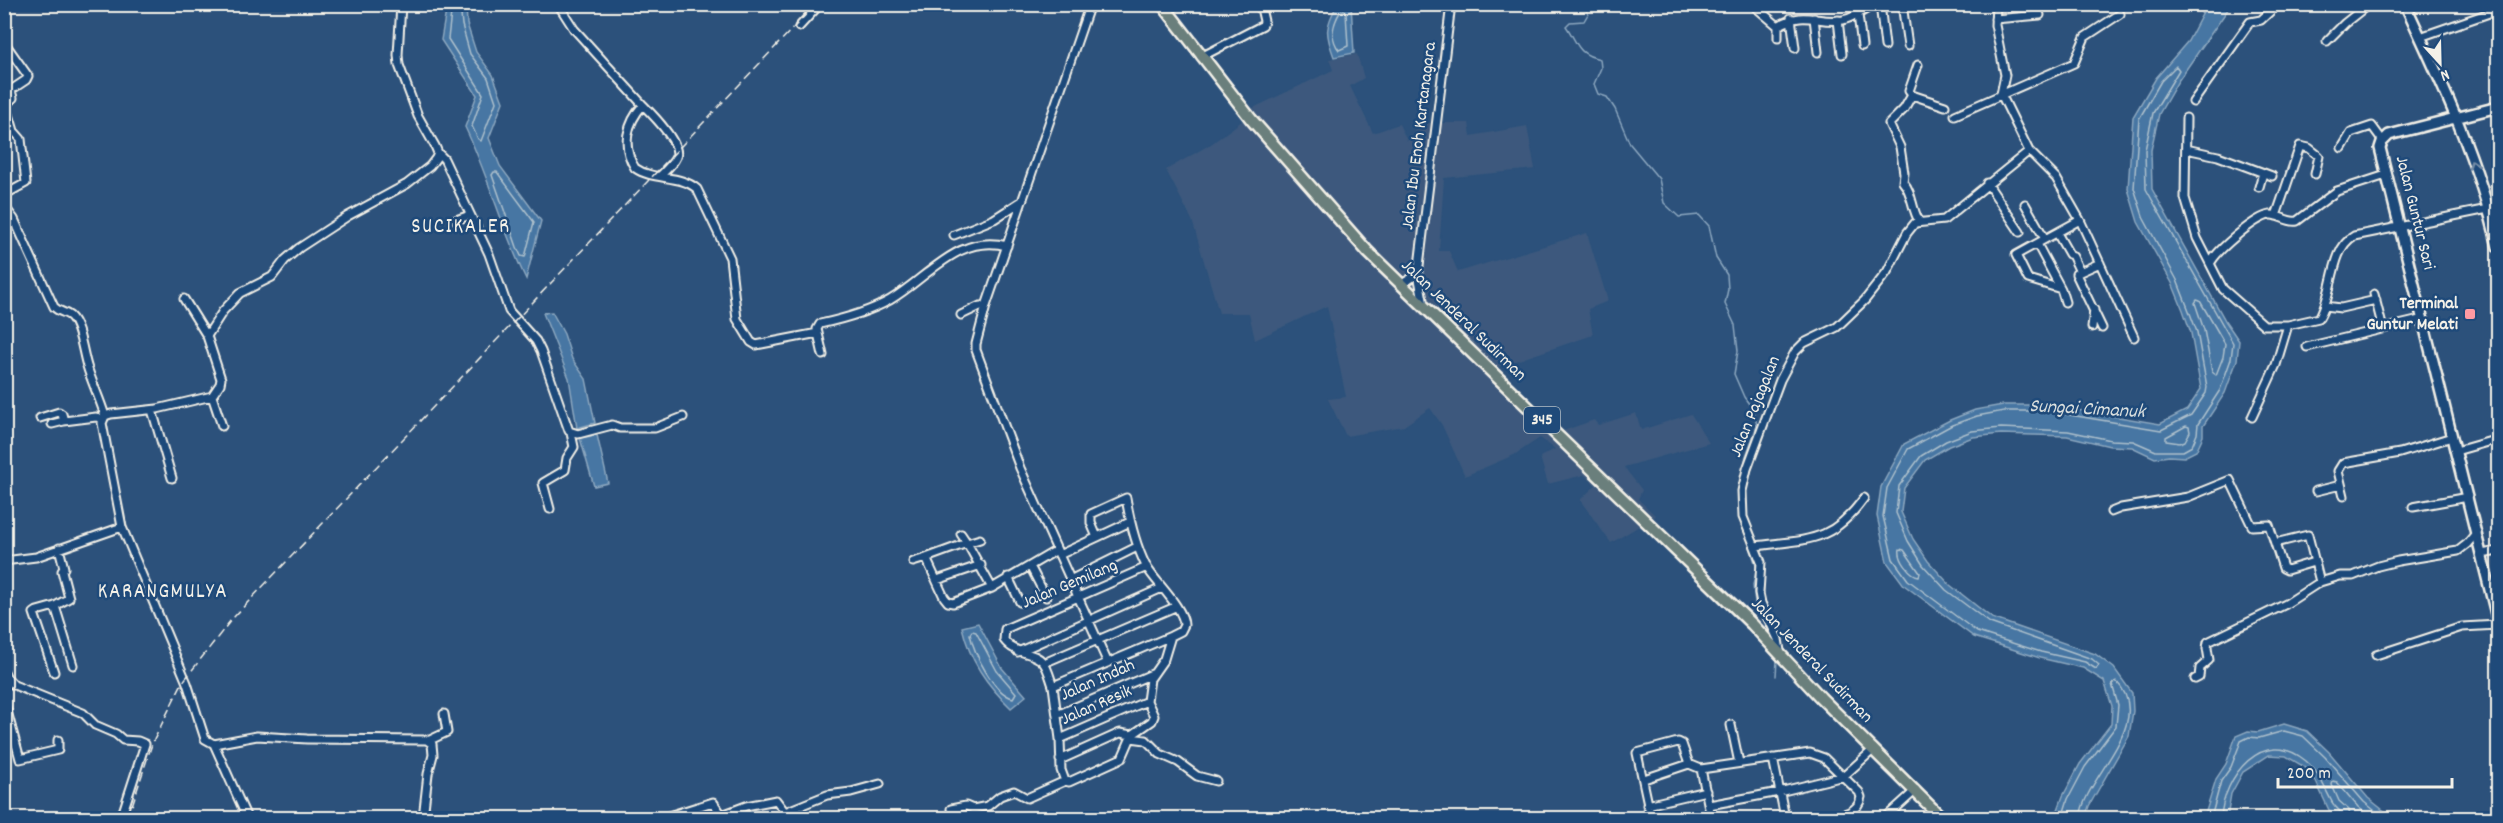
<svg xmlns="http://www.w3.org/2000/svg" width="2503" height="823" viewBox="0 0 2503 823" font-family="Dekko,sans-serif">
<style>
.built{fill:#3c597d}
.water{fill:#4676a3;stroke:#8ca7bf;stroke-width:1.5}
.lines{fill:none;stroke-linecap:round;stroke-linejoin:round}
.shore{stroke:#aec0cc;stroke-width:1.5}
.stream{stroke:#8ca7bf;stroke-width:1.5}
.street-casing{stroke:#f4f1e8;stroke-width:11}
.secondary-casing{stroke:#f4f1e8;stroke-width:14}
.primary-casing{stroke:#f4f1e8;stroke-width:15}
.street{stroke:#1f4a7a;stroke-width:7}
.secondary{stroke:#1f4a7a;stroke-width:9}
.primary{stroke:#6b7f7c;stroke-width:10}
.rail{stroke:#f4f1e8;stroke-width:1.5;stroke-dasharray:9 4.5;stroke-linecap:butt}
.oneway{stroke:#748da6}
.poi-dot{fill:#ff9aa2;stroke:#1f4a7a;stroke-width:2}
.labels{text-anchor:middle;dominant-baseline:central;stroke-width:5;stroke-linejoin:round;paint-order:stroke}
.shield{fill:#1f4a7a;stroke:#b4bfc7;stroke-width:1.5}
.shield-label{font-size:16px;font-weight:bold;fill:#f4f1e8}
.street-label{font-size:18px;fill:#f4f1e8;stroke:#1f4a7a}
.poi-label{font-size:18px;font-weight:bold;fill:#f4f1e8;stroke:#1f4a7a;text-anchor:end}
.water-label{font-size:20px;font-style:italic;fill:#dadfde;stroke:#1f4a7a}
.quarter-label{font-size:21px;letter-spacing:1.5px;fill:#f4f1e8;stroke:#1f4a7a}
</style>
<rect width="100%" height="100%" fill="#2c517b"/>
<filter id="ink" filterUnits="userSpaceOnUse"><feTurbulence type="fractalNoise" baseFrequency=".0167" numOctaves="2"/><feDisplacementMap in="SourceGraphic" scale="12" xChannelSelector="R" yChannelSelector="G"/><feConvolveMatrix kernelMatrix="1 2 1 2 8 2 1 2 1" color-interpolation-filters="sRGB"/></filter>
<g filter="url(#ink)">
<path class="built" d="M1357,54l7,24 -14,8 23,47 26,-9 8,17 16,-18h46l2,13 56,-10 8,43 -91,9 -5,73h10l9,21 129,-39 21,68 -20,8 5,26 -95,32 65,64 31,-11 4,5 38,-12 5,17 50,-16 18,29 -85,24 18,23 -4,9 18,17 -45,27 -31,-43 16,-15 -12,-10 -36,9 -8,-27 15,-8 -15,-11 -26,17 -49,21 -23,-51 -12,-17 -26,18 -58,10 -18,-37 18,-2 -19,-91 -72,34 -6,-27h-30l-27,-93 -26,-50 45,-26 31,-23 11,-13 80,-38 -4,-11z"/>
<path class="water" d="M447,5h19l1,19 9,28 17,23 10,27 -14,36 11,28 41,55 -15,58c-24,-49 -37,-102 -61,-152l12,-32 -36,-55z
M1337,5h14l3,48 -20,4c-9,-24 -9,-30 3,-52z
M2207,5h24l-53,76 -19,33 -8,36 1,39 74,133 13,19 -2,19 -12,33 -22,33v10l-7,15 -12,6 -15,-1 -14,2 -23,-11 -22,-1 -43,-10 -66,-2 -28,3 -24,9 -24,14 -21,28 -3,24 12,27 15,22 22,24 42,33 103,36 19,14 18,25 1,18 -4,25 -40,70 -4,12h-30l8,-22 17,-32 31,-40 1,-18 -8,-25 -21,-13 -43,-10 -66,-21 -70,-52 -17,-23 -10,-46 4,-29 23,-43 46,-24 25,-10 28,-5h44l113,19 27,-14 14,-21 -10,-56 -8,-23 -11,-27 -34,-61 -10,-33 5,-72 23,-39 32,-37z
M552,312l12,22 8,25 14,20 9,44 -18,5 -8,-50 -26,-65z
M597,435l11,48 -14,3 -14,-48z
M978,623l24,45 24,28 -15,12c-25,-24 -41,-47 -49,-81z
M2284,724l23,7 22,21 39,46 25,20h-53l-11,-8 -13,-28 -13,-16 -17,-10 -17,-1 -26,17 -12,22 -4,24h-23l12,-39 10,-15 10,-28 12,-5 10,1z"/>
<g class="lines">
<path class="shore" d="M452,4l-4,35 35,55 -11,32 6,13 3,2 15,-39 -8,-24 -18,-24 -8,-29 -2,-21
M1344,10l2,3 2,33 -9,4c-10,-13 -6,-26 1,-38z
M2176,66l3,4 -26,43 -8,37 1,39 87,154 -2,16 -11,31 -22,34 -1,10 -5,12 -9,5h-27l-23,-10 -22,-1 -43,-9 -67,-3 -29,3 -26,10 -25,15 -22,30 -3,27 12,28 15,24 23,25 44,33 102,36 7,6 -3,4 -11,-7 -44,-10 -64,-20 -69,-52 -15,-21 -10,-43 4,-28 21,-39 44,-24 25,-9 27,-5h42l115,19 30,-15 15,-22 1,-6 -10,-55 -9,-24 -11,-28 -33,-61 -10,-31 5,-69 22,-38z
M494,172h3l37,50 -9,35 -4,-1 -4,-9 -25,-72z
M2197,300l3,1 25,43 -2,13 -7,18 -4,-3 -8,-42 -9,-27z
M2186,426l3,1 1,5 -5,9 -5,2 -14,-2v-4z
M1900,549l4,1 16,23 -1,3c-9,-1 -21,-17 -19,-27z
M972,631l4,1 21,39 19,22 -3,5c-20,-5 -39,-45 -43,-64z
M2062,818l6,-19 17,-32 31,-41 2,-21 -6,-21 4,-3c41,42 -32,96 -36,137
M2211,818l10,-37 10,-14 10,-26 8,-4 10,1 25,-7 19,5 22,21 39,45 20,16
M2221,818c2,-41 42,-93 85,-57 12,10 18,26 25,39 3,8 11,10 12,18
M2350,818l-1,-8 -10,-9 -7,-16 1,-4 4,1 21,25 14,11"/>
<path class="stream" d="M1583,4l5,10 -4,7 -14,1 -4,4c12,17 10,28 34,33l1,9 -7,16 4,10 9,3 8,12 15,35 29,35 5,24 15,14 20,-2 10,11 7,32 11,17 1,14 -3,15 10,21 3,26 -4,23 10,23 10,14 3,15 -11,30 -7,33
M2196,4l6,10
M1739,493v22
M1746,534l11,35 -4,16 2,19 18,35
M1776,676l1,-16"/>
<g class="street-casing">
<path id="street" d="M401,4l-3,51 1,10 19,51 17,30 3,7 -2,5 -6,8 -23,18 -59,32 -49,32 -14,12 -13,17 -32,16 -17,18 -16,25 14,43 -1,5 -8,12 -55,13 -46,5 -6,2 -3,7 20,104 65,156 18,56 9,5 43,-8 50,3 120,1 5,4 1,11 -5,19 -5,44
M558,4l16,25 69,76c-16,18 -22,41 -8,63 18,13 45,6 62,21l33,69 7,61 14,23 5,3 62,-12
M1090,4l-104,302 -10,38v6l44,118 87,193
M1752,4l26,22c28,-17 38,-2 65,-6 12,-3 21,-9 31,-16
M1880,4l5,42
M1902,4l6,42
M1858,15l4,31
M1791,18l4,30
M1814,18l4,34
M1995,19l45,-4
M1838,20l4,34
M1778,26v12
M799,27l21,-23
M2420,37l78,-27
M2327,41l18,-18 24,-19
M4,42l24,34 -2,4 -15,10 2,8 -7,6 8,27 7,8 5,44 -22,12
M1201,57l62,-32 1,-4 -4,-17
M1912,95l-3,-4 9,-26
M2193,102l57,-80 11,-2 17,-16
M643,105c9,9 39,39 33,52 -3,7 -11,14 -16,19
M1955,115l119,-52 11,-26 35,-23
M2186,118l-1,80 12,40 26,51 41,36h24l31,-7c15,-24 11,-69 35,-82l144,-29
M2342,148l9,-15 21,-7 11,15
M2186,149l32,7 54,20
M2029,151l27,27 24,42 -64,35 12,24 33,10 -24,-45
M438,153l6,6 45,95 20,57 27,30 5,10 28,80 9,3 34,-9 8,3h35l28,-11
M1987,183l33,49
M2259,187l4,-14
M2025,204l20,35
M4,206l10,13 40,88c5,5 11,5 16,9 10,9 13,38 17,50 5,17 13,33 18,50
M2276,216l24,-70 9,2 10,8 -4,18
M456,220l14,-5
M2080,220l54,117
M1919,221c-8,-13 -6,-28 -16,-39l1,-9 -4,-26 -11,-23 15,-15 8,-14 33,11
M2057,233l12,21
M954,235l40,-16 28,-18
M2073,257l7,15 20,-9
M2211,262c7,-12 44,-45 59,-47 9,-1 17,8 27,6l40,-30 49,-16
M2080,272l-4,2 26,54
M1402,284l16,-10
M2061,289l4,13
M2374,294l9,35
M184,299l23,37
M1424,305l-6,-31 33,-270
M2325,306l16,2 35,-8
M961,315l19,-9h6
M2092,327l2,-17
M2307,347l117,-28
M823,355l-6,-26 3,-5c23,-5 49,-12 70,-24 38,-22 68,-67 117,-54
M212,396l10,30
M152,410l20,68
M2252,417l24,-52 12,-40
M40,418l19,-6 3,2 2,7 32,-4 7,2
M52,424l12,-3
M2456,451l42,-12
M2316,491l25,-6
M2344,496l-6,-25 5,-8 57,-10 52,-16
M2413,507l55,-10
M550,509l-7,-26 22,-13 2,-12 7,-11 -3,-14
M2111,512l10,-4 67,-11 42,-17 22,46 17,-1 14,43 4,2 27,-8
M961,534l6,9 13,-4
M1097,537l-6,-14v-9l35,-16c4,24 9,46 20,68 9,16 38,42 38,59l-3,6 -10,5 -118,50 7,53 1,31 4,11 4,1 53,-24 10,-23 20,-14 2,-5 -7,-15 3,-22 14,-20 7,-23
M2275,543l33,-8 12,47
M1755,546c52,-7 76,-2 109,-48
M59,548l5,20 -2,3 7,27 -14,8 18,59
M2482,554l16,-3
M1059,555l71,-33
M4,561l32,-4 86,-30
M913,562l13,-4
M1030,566l16,31
M1008,577l12,25
M937,580l44,-15
M1070,580l67,-33
M992,588l-25,-45 -41,15 18,39 4,5 5,1 39,-15 65,-38
M1780,651l-2,-12 -17,-36 -2,-10 2,-31 -18,-45 -1,-26 5,-22 33,-89 15,-28 9,-9 33,-16 28,-27 22,-28 20,-39 8,-10 29,-3 85,-69 -28,-57 4,-19 -10,-50 1,-21
M1018,652l144,-64
M2376,655l86,-28 36,-2
M1044,663l131,-56
M4,672l3,6 7,7 69,28 12,12 21,9 7,6 15,1 7,3 -24,74
M54,672l-20,-59 3,-2 18,-5
M2195,679l4,-2 1,-9 9,-8 -2,-12 1,-6 78,-38 34,-22 20,-6h13l25,-10 20,-5 60,-10 9,-7 10,-12
M1053,686c-3,-8 -5,-18 -10,-24 -11,-12 -27,-6 -39,-22l1,-11 142,-62
M4,688l3,-10
M4,700l16,59 38,-9v-10
M1057,715l95,-41
M1731,725l8,38
M1131,738l15,2 14,14 18,8 19,14 19,5
M1060,739l87,-38
M428,741l19,-9 -3,-18
M214,744l33,74
M1773,758l12,60
M1060,760l60,-27 12,2
M1701,769l10,49
M1644,779l45,-15 12,5 109,-16 14,5 35,34 2,5c-3,20 -28,18 -45,21
M1647,805l59,-14
M1709,805l70,-13 65,-16 30,-27
M951,809l15,-3 7,3 15,-3 12,-10 14,-5 13,7 38,-17
M662,818l51,-16 9,13 24,-9 30,-6 9,12 42,-17 24,-3 29,-8
M1651,818l-14,-65 41,-11 4,2 7,20
M1885,818l31,-28
M2480,818l1,-2"/>
</g>
<g class="secondary-casing">
<path id="secondary" d="M2405,4c37,79 74,158 93,243
M2498,107l-109,28 -7,7 -2,6 118,474"/>
</g>
<g class="primary-casing">
<path id="primary" d="M1162,4l89,115 117,133 384,372 69,74 121,120"/>
</g>
<use href="#street" class="street"/>
<use href="#secondary" class="secondary"/>
<use href="#primary" class="primary"/>
<path class="rail" d="M128,818l24,-74 30,-61 49,-63 585,-616"/>
</g>
<defs><path id="oneway-chevron" d="M-2-3.5L2.5 0L-2 3.5" fill="none" stroke-width="1.6" stroke-linecap="round" stroke-linejoin="round" transform="scale(1.5)"/></defs>
<use class="oneway" href="#oneway-chevron" transform="translate(2473 164) rotate(-109)"/>
</g>
<rect class="poi-dot" x="2464" y="308" width="12" height="12" rx="3"/>
<g class="labels">
<rect class="shield" x="1524" y="407" width="36" height="26" rx="4.5"/>
<g class="shield-label">
<text x="1542" y="420">345</text>
</g>
<g class="street-label">
<text transform="translate(1420 136) rotate(-83)">Jalan Ibu Enoh Kartanagara</text>
<text transform="translate(2414 213) rotate(76)">Jalan Guntur Sari</text>
<text transform="translate(1463 321) rotate(44)">Jalan Jenderal Sudirman</text>
<text transform="translate(1756 407) rotate(-68)">Jalan Pajagalan</text>
<text transform="translate(1070 585) rotate(-23)">Jalan Gemilang</text>
<text transform="translate(1811 661) rotate(46)">Jalan Jenderal Sudirman</text>
<text transform="translate(1098 681) rotate(-24)">Jalan Indah</text>
<text transform="translate(1097 706) rotate(-24)">Jalan Resik</text>
</g>
<g class="poi-label">
<text x="2458" y="304">Terminal<tspan x="2458" dy="21">Guntur Melati</tspan></text>
</g>
<g class="water-label">
<text transform="translate(2087 410) rotate(3)">Sungai Cimanuk</text>
</g>
<g class="quarter-label">
<text x="461" y="228">SUCIKALER</text>
<text x="163" y="593">KARANGMULYA</text>
</g>
</g>
<rect width="2503" height="823" fill="none" stroke="#1f4a7a" stroke-width="24"/>
<rect x="12" y="12" width="2479" height="799" fill="none" stroke="#f4f1e8" stroke-width="2" filter="url(#ink)"/>
<g transform="translate(2440 63) rotate(158)" stroke="#1f4a7a" stroke-width="4.5" paint-order="stroke">
<path d="M0-4.5L10 22L0 15L-10 22Z" fill="#f4f1e8"/>
<text y="-9" font-size="16" font-weight="bold" text-anchor="middle" fill="#f4f1e8">N</text>
</g>
<path d="M2278 778v9h174v-9" fill="none" stroke="#f4f1e8" stroke-width="3"/>
<text x="2287" y="778" font-size="18" fill="#f4f1e8" stroke="#1f4a7a" stroke-width="4.5" paint-order="stroke">200 m</text>
</svg>
